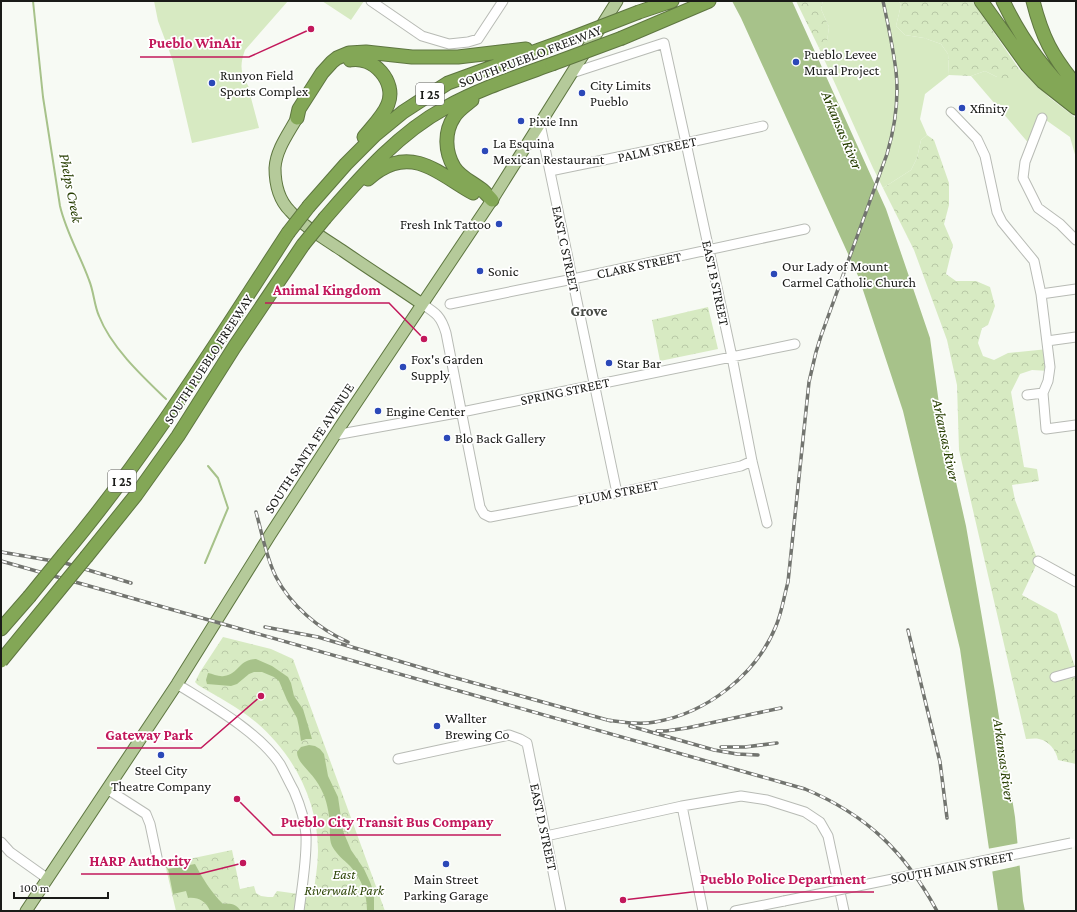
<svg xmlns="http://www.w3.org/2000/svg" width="1077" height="912" viewBox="0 0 1077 912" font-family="'Crimson Pro',serif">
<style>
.green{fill:#d7eac2}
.forest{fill:url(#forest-crowns)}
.water{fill:#a7c28a}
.pier{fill:#f7faf4}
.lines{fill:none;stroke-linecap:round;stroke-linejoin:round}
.stream{stroke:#a7c28a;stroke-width:2}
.minor-casing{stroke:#b8bbb5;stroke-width:11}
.major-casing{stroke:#5e7640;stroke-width:13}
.highway-casing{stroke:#5e7640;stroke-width:15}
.minor{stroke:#fff;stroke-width:9}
.major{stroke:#b5ca9a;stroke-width:11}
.highway{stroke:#83a756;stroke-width:13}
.rail-casing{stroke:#72746f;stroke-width:3.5}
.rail{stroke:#fff;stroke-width:2;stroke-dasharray:6;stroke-linecap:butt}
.minor-bridge-casing{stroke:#b8bbb5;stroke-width:11;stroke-linecap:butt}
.highway-bridge-casing{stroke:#5e7640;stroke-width:15;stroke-linecap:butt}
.minor-bridge{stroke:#fff;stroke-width:9}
.highway-bridge{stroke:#83a756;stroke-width:13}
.poi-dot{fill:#2b48b8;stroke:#fff;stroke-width:1.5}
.labels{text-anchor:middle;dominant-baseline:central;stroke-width:3.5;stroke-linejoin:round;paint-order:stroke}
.shield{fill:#fff;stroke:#5f5f5d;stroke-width:1}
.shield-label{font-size:13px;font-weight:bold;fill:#1a1b18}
.poi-label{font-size:14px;fill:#1a1b18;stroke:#fff;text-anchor:start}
.street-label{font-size:14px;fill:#1a1b18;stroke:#fff}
.park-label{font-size:14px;font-style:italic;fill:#2e4608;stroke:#fff}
.water-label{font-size:15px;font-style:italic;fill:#263d00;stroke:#fff}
.neighbourhood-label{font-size:15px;font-weight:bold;fill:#474a45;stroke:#fff}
.leader{fill:none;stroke:#c2185b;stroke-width:1.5}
.callout-dot{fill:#c2185b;stroke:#fff;stroke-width:1.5}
.callout-label{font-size:15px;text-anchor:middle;font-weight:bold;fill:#c2185b;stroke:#fff;stroke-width:3.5;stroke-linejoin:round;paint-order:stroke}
</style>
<defs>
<pattern id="forest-crowns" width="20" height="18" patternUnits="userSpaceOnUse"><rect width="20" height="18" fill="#d7eac2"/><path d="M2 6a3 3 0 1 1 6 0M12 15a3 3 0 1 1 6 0" fill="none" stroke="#b8c8a6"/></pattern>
</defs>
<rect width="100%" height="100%" fill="#f7faf4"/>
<path class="green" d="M154,1h134l-43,49c-8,22 -1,27 8,45l-2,3 8,30 -67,15 -19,-82 -15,-40z
M322,1h42l-13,19z
M823,1h76l2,4 -5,21 9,9 19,3 17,6 7,10 1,21 -24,19 -5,25 7,16 -6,5 -4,18 -6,12 -28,18 -10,-20 -54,-120 8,-7 2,-14 -8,-18z
M1019,69l31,29 26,20v40l-6,-21 -27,-19 -12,28 -60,-70 14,-5 12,6 22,-2z"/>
<path class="forest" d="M796,1h27l-2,8 8,18 -2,15 -8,6z
M899,1h73l47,68v6l-8,6 -14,-4 -12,-6 -14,5 -22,-1 -1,-21 -7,-10 -17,-6 -19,-3 -9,-9 5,-21z
M927,135l7,5 15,43v22l-5,19 9,21 -7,29 10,7h20l14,6 5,19 -7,19 -6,3 -4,15 5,13 11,4 14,-7 40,-4 1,22 -17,-1 -12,4 -9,18 13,75 13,2 2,12 -27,4 3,15 23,61 -16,34 35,19 19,56v94l-18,-4c-2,-10 -9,-19 -19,-21 -4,-1 -9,0 -13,0l-67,-289 -2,-65 -10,-45 -33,-90 -31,-62 28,-18 6,-12 4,-18z
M708,307l10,42 -58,12 -8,-41z
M223,637l48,12 22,10 92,252h-209l-11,-47 67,-14 8,39 14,-3 2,7 5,3 7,1h5l4,-6 36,5c2,-15 5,-30 5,-45 0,-50 -24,-96 -61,-128 -18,-15 -39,-26 -59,-38l-3,-3 5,-10z"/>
<path class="water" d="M732,1h60l94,208 44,129 10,73 26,115 29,166 20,125 8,84 2,10h-27l-38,-262 -57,-238 -44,-133 -118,-260z
M256,659l16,7 16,11 3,6 3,13 9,13 9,30h-6l-5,2 -2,-14 -2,-9 -10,-18 -8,-19 -5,-4 -12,-5h-8l-5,2 -12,10 -6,2 -24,-2 -1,-4 2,-7c5,1 11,4 16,3 15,-2 15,-17 32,-17z
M309,745l6,1 5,3 4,5 4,22 10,21 5,34 8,19 13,19 6,13 4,11v18h-7c0,-17 -5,-32 -17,-45 -6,-6 -13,-11 -18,-20 -3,-7 -2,-14 -2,-21 -1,-12 -3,-25 -9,-36 -3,-6 -7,-12 -12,-17 -5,-6 -12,-12 -12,-20l4,-5z
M195,864c8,15 16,28 28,40 8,-1 13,0 18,7h-31c-4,-10 -12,-14 -22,-13l-2,-7 -13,3 -5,-25z"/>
<path class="pier" d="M1019,843l3,22 -32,7 -3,-23z"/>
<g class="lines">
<path class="stream" d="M33,1l10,96 17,109c6,26 20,49 29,74 5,12 5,25 10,36 12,31 43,60 67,83
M205,563l23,-55 -10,-30 -10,-12"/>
<g class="minor-casing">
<path id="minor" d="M371,1l51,35 27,8 19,-2 10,-3 25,-38
M572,73l92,-30 22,100 46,214 20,104 15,62
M951,112l26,27 8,17 12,56 5,10 32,39 7,33 9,73 -2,14 -5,12 3,36 30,-4
M1042,118l-17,44 -2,16 15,30 22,16 16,16
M540,124l77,369
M550,171l136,-28 77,-17
M1041,294l35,-5
M422,304c14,9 19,12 24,29l34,174 4,7 6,3 127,-24 124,-27 11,-5
M450,304l123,-25 232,-50
M1047,341l29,-4
M1027,395l16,-2
M335,435l127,-23 333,-68
M1038,561l38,21
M1055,677l21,-6
M177,684c32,20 82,48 103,80 5,9 9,18 14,27 6,14 11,29 12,44 1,25 -4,51 -7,76
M398,759l111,-24 11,4 7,4 34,168
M107,789l39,25 4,10 8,38
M682,806l21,105
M546,836l136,-30 59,-10 26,4 38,12 15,10 8,14 16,75
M1,842l9,10 38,27
M735,911l49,-10"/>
</g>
<g class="major-casing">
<path id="major" d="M297,118c-9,16 -21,32 -22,50 0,15 4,32 15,43 14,16 35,28 53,40 26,18 53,35 79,53
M26,911l151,-227 93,-149 72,-111 150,-224 125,-199"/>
</g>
<g class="highway-casing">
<path id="highway" d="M981,1l46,64 16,17 33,26
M1003,1c17,36 40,68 68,95
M1033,1c9,36 19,55 43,84
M639,12l33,-11
M622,38l87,-37
M350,60c23,-5 47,22 38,44 -4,11 -16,23 -24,33
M472,100c-6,5 -14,10 -18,17 -10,15 -9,35 0,50 6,10 18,15 27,22 4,3 7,7 11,11
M297,118l2,-9 23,-36 10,-11 5,-4 12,-5 17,-1 46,5h46l68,-8
M368,179c4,-3 8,-7 12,-9 36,-23 63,7 93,23
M309,206l37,-42 29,-29 28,-23 20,-13 25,-16 116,-42
M325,218c35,-40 72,-84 120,-110 34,-19 71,-31 107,-44
M64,554c84,-100 153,-212 224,-321
M87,556l49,-61 42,-59 57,-90 68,-101
M1,629l28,-32"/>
</g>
<use href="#minor" class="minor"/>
<use href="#major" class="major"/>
<use href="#highway" class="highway"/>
<g class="rail-casing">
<path id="rail" d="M256,512c6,21 10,45 20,65 15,29 43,52 72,65
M1,552l64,11 66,20
M1,561l804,228c62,26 100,63 132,122
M265,627l53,10 131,39 162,45
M908,630l32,132 7,56
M607,720c16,2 32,5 48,2 52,-9 101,-47 121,-96 6,-14 8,-30 12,-44l21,-200 7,-30 5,-16 66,-182c8,-27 12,-55 9,-83 -3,-23 -8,-47 -13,-70
M630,726l84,24 23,4 21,1
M657,731h9l21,-3 94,-20
M721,747h24l32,-4"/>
</g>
<use href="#rail" class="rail"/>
<g class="minor-bridge-casing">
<path id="minor-bridge" d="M784,901l287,-58"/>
</g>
<g class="highway-bridge-casing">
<path id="highway-bridge" d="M564,41l75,-29
M552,64l70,-26
M288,233l21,-27
M303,245l22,-27
M29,597l35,-43
M1,661l86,-105"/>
</g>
<use href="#minor-bridge" class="minor-bridge"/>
<use href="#highway-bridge" class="highway-bridge"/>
</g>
<g class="poi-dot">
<circle cx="796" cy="62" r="4"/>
<circle cx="212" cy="83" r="4"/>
<circle cx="582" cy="93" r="4"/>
<circle cx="962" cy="108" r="4"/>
<circle cx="521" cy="121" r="4"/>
<circle cx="485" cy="151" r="4"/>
<circle cx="499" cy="224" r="4"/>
<circle cx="480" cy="271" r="4"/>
<circle cx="774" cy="274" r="4"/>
<circle cx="609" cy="363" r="4"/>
<circle cx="403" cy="367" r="4"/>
<circle cx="378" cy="411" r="4"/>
<circle cx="447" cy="438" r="4"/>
<circle cx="437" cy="726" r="4"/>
<circle cx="161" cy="755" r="4"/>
<circle cx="446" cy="864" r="4"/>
</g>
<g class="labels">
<g class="shield">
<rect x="416" y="83" width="28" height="22" rx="3"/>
<rect x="108" y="470" width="28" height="22" rx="3"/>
</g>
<g class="shield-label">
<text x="430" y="94">I 25</text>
<text x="122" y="481">I 25</text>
</g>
<g class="poi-label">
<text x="804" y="54">Pueblo Levee<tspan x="804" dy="16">Mural Project</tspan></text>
<text x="220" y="75">Runyon Field<tspan x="220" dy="16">Sports Complex</tspan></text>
<text x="590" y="85">City Limits<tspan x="590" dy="16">Pueblo</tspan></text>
<text x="970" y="108">Xfinity</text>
<text x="529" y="121">Pixie Inn</text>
<text x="493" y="143">La Esquina<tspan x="493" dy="16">Mexican Restaurant</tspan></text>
<text x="491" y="224" text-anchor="end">Fresh Ink Tattoo</text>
<text x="782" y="266">Our Lady of Mount<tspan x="782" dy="16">Carmel Catholic Church</tspan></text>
<text x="488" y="271">Sonic</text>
<text x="411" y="359">Fox's Garden<tspan x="411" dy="16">Supply</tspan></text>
<text x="617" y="363">Star Bar</text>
<text x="386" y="411">Engine Center</text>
<text x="455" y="438">Blo Back Gallery</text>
<text x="445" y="718">Wallter<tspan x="445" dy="16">Brewing Co</tspan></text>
<text x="161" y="770" text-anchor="middle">Steel City<tspan x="161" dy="16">Theatre Company</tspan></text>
<text x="446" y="879" text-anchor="middle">Main Street<tspan x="446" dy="16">Parking Garage</tspan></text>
</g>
<g class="street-label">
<text transform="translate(530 56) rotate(-21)">SOUTH PUEBLO FREEWAY</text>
<text transform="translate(657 149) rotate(-12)">PALM STREET</text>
<text transform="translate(566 249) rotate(78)">EAST C STREET</text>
<text transform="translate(639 265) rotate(-12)">CLARK STREET</text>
<text transform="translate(716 283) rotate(78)">EAST B STREET</text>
<text transform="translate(208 359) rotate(-57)">SOUTH PUEBLO FREEWAY</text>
<text transform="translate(565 391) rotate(-12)">SPRING STREET</text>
<text transform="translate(309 448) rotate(-57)">SOUTH SANTA FE AVENUE</text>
<text transform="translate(618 492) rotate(-11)">PLUM STREET</text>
<text transform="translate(544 827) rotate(78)">EAST D STREET</text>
<text transform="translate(952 867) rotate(-11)">SOUTH MAIN STREET</text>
</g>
<g class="park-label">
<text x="344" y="874">East<tspan x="344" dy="16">Riverwalk Park</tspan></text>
</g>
<g class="water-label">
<text transform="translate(842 130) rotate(67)">Arkansas River</text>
<text transform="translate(71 188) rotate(79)">Phelps Creek</text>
<text transform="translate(946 440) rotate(78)">Arkansas River</text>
<text transform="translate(1004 760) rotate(82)">Arkansas River</text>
</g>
<g class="neighbourhood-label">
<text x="589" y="311">Grove</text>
</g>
</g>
<path class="leader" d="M311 29L249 57H140M424 339L389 303H265M261 696L201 748H97M237 799L273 835H501M243 863L199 874H81M623 900L692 892H874"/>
<g class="callout-dot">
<circle cx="311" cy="29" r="4"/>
<circle cx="424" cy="339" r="4"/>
<circle cx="261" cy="696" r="4"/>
<circle cx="237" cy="799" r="4"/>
<circle cx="243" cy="863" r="4"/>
<circle cx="623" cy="900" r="4"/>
</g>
<g class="callout-label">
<text x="195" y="48">Pueblo WinAir</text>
<text x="327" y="295">Animal Kingdom</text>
<text x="149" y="740">Gateway Park</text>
<text x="387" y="827">Pueblo City Transit Bus Company</text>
<text x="140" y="866">HARP Authority</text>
<text x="783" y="884">Pueblo Police Department</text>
</g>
<rect width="1077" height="912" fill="none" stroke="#1a1b18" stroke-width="4"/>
<path d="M14 892v6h94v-6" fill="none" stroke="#1a1b18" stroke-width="2"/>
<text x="20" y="892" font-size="12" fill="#1a1b18" stroke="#ffffff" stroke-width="3" paint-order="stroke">100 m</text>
</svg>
